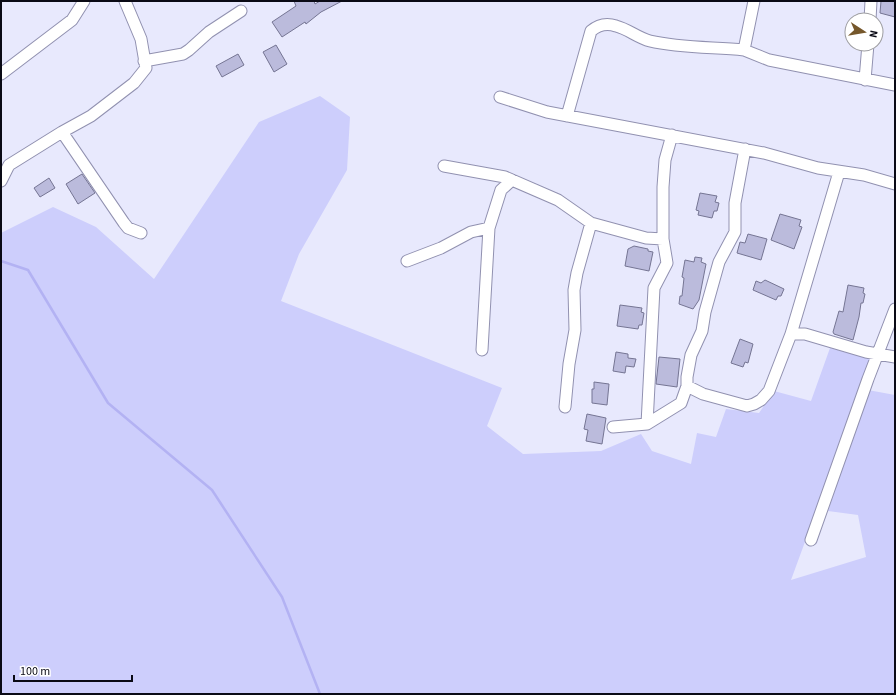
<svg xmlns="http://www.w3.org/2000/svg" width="896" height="695" viewBox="0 0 896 695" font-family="'Source Sans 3',sans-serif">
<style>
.green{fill:#cdcefc}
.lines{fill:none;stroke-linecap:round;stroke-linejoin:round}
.stream{stroke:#b3b2f3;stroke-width:2.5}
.building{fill:#bbbbdc;stroke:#757593}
.minor-casing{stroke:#9191b0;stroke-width:13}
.minor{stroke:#fff;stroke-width:11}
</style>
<rect width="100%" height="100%" fill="#e8e9fd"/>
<path class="green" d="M320,96l30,21 -3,53 -48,84 -18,47 221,87 -15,38 36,28 78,-3 40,-17 11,17 39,13 6,-31 19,4 10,-28 33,4 15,-22 37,10 19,-53 42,11 -81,221 75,-23 -8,-42 -30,-4 40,-121 27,5v299h-894v-461l52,-26 43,20 58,52 105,-157z"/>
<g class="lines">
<path class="stream" d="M1,261l27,9 80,133 104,87 70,107 38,97"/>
</g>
<path class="building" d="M294,1h20l1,3 5,-3h22l-21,11 -15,12 -1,-2 -23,15 -10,-15 24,-16z
M881,1h14v16l-15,-4z
M276,45l11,19 -13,8 -11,-20z
M238,54l6,11 -22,12 -6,-11z
M82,174l13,19 -17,11 -12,-20z
M49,178l6,10 -15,9 -6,-9z
M700,193l17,3 -2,6 4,1 -2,8h-3l-2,7 -14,-3 1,-4 -3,-1z
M780,214l21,6 -2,6 3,1 -8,22 -23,-9z
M748,234l19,5 -6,21 -24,-7 3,-11 5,1z
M634,246l14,3v2l5,1 -4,19 -24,-5 3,-17z
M695,257l7,1 -1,4 5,2 -7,36 -6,9 -14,-5 1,-8h2l2,-18 -2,-1 3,-17 9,2z
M765,280l19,9 -3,7h-3l-2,4 -23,-10 3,-9 5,2z
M848,285l16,3 -1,5 2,1 -2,9h-2l-2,14 -6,23 -19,-6 -1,-2 6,-21 4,1z
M620,305l22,3 -1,4 3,1 -2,12h-3l-1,4 -21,-3z
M740,339l13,5 -5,19 -3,-1 -2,5 -12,-4z
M616,352l12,2v4l8,1 -2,8 -8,-1 -1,7 -12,-2z
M659,357l21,2 -3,28 -21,-3z
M594,382l15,2 -2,21 -15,-2v-14h2z
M587,414l19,4 -4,26 -16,-3 2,-11 -4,-1z"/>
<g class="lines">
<g class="minor-casing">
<path id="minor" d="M870,20l1,-19
M744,50l25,10 126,25
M144,61l39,-7 6,-4 20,-18 32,-21
M1,74l71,-54 12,-19
M865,80l3,-36
M500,97l47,15 217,41 54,15 46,7 31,9
M567,116l24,-85c7,-6 16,-8 25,-5 12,3 22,12 34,15 30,7 63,6 94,9l10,-49
M62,132l62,91 4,5 13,5
M444,166l61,11 53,23 33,23 55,15 17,1
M1,181l8,-16 53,-33 29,-16 43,-33 12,-15 -5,-29 -16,-38
M407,261l34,-13 30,-16 18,-4
M791,334h14l61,18 29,5
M482,350l7,-122 12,-38 11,-10
M687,386l16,8 44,12 7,-2 7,-4 8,-9 22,-57 48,-162
M565,407l4,-43 6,-34 -1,-40 3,-17 14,-50
M647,424l7,-136 13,-25 -4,-24v-52l2,-27 7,-25
M613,427l34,-3 34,-21 6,-17v-9l4,-22 11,-24 3,-19 14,-50 16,-30v-29l10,-54
M811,540l57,-161 27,-70"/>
</g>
<use href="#minor" class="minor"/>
</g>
<rect width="896" height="695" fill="none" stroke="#0a0a15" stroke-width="4"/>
<g transform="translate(864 32) rotate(102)"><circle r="19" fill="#ffffff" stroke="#9d9da1"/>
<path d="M0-3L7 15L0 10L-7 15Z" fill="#75572b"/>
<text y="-6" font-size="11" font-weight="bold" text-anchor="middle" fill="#0a0a15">N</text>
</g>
<path d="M14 675v6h118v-6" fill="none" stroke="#0a0a15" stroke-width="2"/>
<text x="20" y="675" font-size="12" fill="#0a0a15" stroke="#ffffff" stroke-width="3" paint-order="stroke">100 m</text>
</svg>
